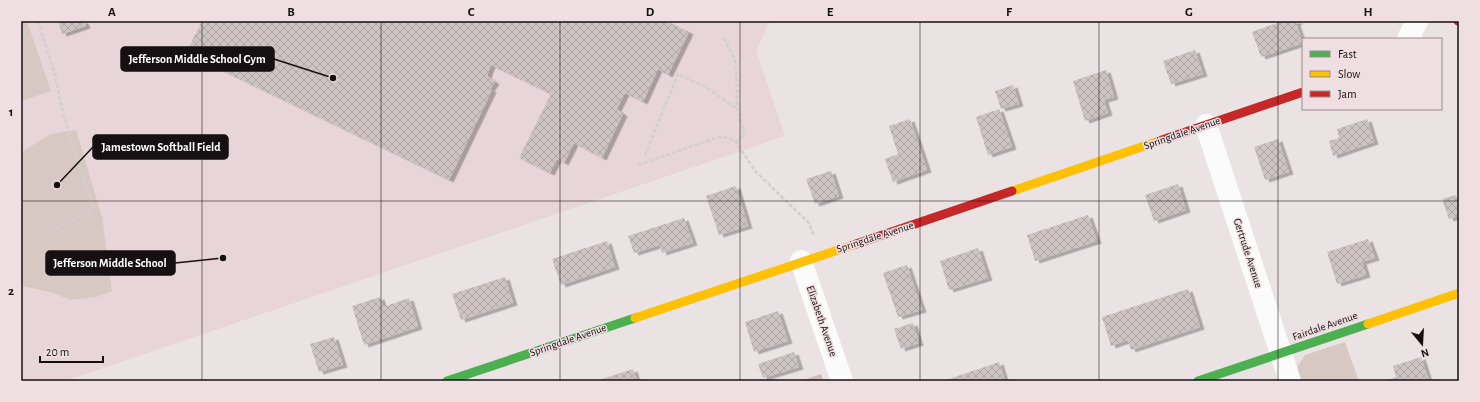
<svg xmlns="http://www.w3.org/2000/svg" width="1480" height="402" viewBox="0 0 1480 402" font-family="'Alegreya Sans',sans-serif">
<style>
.built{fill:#e7d5d9}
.grass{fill:#d8c8c3}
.forest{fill:url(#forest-firs)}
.building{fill:url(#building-cross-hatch);filter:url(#shadow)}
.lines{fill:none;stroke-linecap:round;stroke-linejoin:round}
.path{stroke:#d2cfd0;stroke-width:2.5;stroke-dasharray:4 2;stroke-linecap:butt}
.street{stroke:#fcfbfb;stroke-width:22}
.fast{stroke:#4caf50;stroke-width:9}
.slow{stroke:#ffc107;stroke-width:9}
.jam{stroke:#c62828;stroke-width:9}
.grid{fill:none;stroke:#161012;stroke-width:1;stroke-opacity:0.55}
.labels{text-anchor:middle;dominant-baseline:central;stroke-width:3;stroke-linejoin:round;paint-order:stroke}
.street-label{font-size:11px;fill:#161012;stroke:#efdee2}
.leader{fill:none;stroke:#161012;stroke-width:1.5}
.callout-dot{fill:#161012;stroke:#efdee2;stroke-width:1.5}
.callout{fill:#161012;stroke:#161012;stroke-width:1.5}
.callout-label{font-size:12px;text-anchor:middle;font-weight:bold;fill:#fff}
.neatline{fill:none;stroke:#161012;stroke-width:1.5}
.grid-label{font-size:13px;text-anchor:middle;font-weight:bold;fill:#161012}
</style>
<defs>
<pattern id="forest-firs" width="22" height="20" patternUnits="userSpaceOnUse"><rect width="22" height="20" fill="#d0bab2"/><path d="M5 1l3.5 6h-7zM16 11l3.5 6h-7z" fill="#b29f98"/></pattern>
<pattern id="building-cross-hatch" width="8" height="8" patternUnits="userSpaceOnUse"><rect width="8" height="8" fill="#cec3c3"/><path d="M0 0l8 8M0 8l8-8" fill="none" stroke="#b0a6a6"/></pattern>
<filter id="shadow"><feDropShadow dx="4.5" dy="2.5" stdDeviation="0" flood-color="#0004"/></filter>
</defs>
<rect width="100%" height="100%" fill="#ebe2e4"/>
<path class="built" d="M21,21h749l-14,30 29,85 -720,245h-44z"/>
<path class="grass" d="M21,21h6l24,70 -30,10z
M76,130l26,87 10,74 -16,6 -26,3 -19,-8 -30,-6v-133l29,-19z
M1345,342l14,39h-60l-2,-9v-5l8,-12z"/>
<path class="forest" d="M821,374l2,7h-22z"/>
<path class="building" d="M58,21h26l2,5 -24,8z
M202,21h464l23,11 -21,43 -10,-6 -15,33 -18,-9 -8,16 6,5 -21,44 -28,-15 -10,20 -7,-4 -7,14 -31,-15 32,-64 -60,-29 -4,11 8,6 -5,7 2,1 -43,90 -263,-127z
M1276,21h23l-3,2 7,20 -42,14 -9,-25 25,-9z
M1195,50l8,24 -32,10 -8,-23z
M1106,70l8,27 -10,3 4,13 -23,8 -12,-40z
M1013,85l6,19 -18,5 -6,-18z
M999,109l13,38 -24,8 -12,-38z
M910,119l17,51 -34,12 -8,-23 13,-5 -9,-28z
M1367,119l7,23 -41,14 -4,-15 10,-3 -2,-9z
M1278,139l11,33 -24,8 -11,-33z
M831,171l8,25 -24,8 -9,-25z
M1178,184l8,26 -32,11 -9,-26z
M736,186l12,40 -29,9 -13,-39z
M1456,195l3,8v13l-10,3 -7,-20z
M1088,215l9,26 -62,20 -8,-26z
M684,218l9,25 -31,10 -2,-8 -26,8 -6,-17z
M1368,239l7,19 -13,4 4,13 -29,9 -10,-32z
M607,241l8,26 -54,18 -9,-26z
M978,248l10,30 -39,12 -9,-29z
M907,265l15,45 -24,7 -15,-44z
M505,277l8,26 -52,17 -9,-26z
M1188,289l12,38 -69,23 -3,-10 -17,6 -9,-29z
M380,297l3,10 26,-9 9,29 -54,18 -12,-39z
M778,311l10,30 -34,11 -9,-30z
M913,323l6,20 -18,6 -7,-20z
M334,337l9,28 -24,7 -9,-28z
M794,352l5,15 -36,11 -5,-14z
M1421,357l8,24h-45l12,-4 -3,-11z
M999,362l6,19h-62z
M633,369l4,12h-41z"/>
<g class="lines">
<path class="path" d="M38,21l17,54 8,38 30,94 -5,5 -42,21
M724,38l11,22 2,25v20l7,30 -8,8
M645,155l33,-81 30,14 24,18 5,1
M638,165l81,-28 9,1 7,3 21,31 53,51 5,13"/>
<path class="street" d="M1408,39l9,-18
M1206,125l84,256
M801,261l41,120"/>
<path class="fast" d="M447,381l188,-63
M1198,381l170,-57"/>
<path class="slow" d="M1012,191l147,-50
M635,318l221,-74
M1368,324l91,-31"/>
<path class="jam" d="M1458,21h1
M1159,141l144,-49
M856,244l156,-53"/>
</g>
<path class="grid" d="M202,21v360M381,21v360M560,21v360M740,21v360M920,21v360M1099,21v360M1278,21v360M21,201h1438"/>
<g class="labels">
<g class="street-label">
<text transform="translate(1182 133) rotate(-19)">Springdale Avenue</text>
<text transform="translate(875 237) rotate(-18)">Springdale Avenue</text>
<text transform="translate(1248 253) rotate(72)">Gertrude Avenue</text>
<text transform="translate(822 321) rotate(71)">Elizabeth Avenue</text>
<text transform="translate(1325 326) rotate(-19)">Fairdale Avenue</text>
<text transform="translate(568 340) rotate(-19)">Springdale Avenue</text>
</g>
</g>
<path class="leader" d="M333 78L274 59M57 185L93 147M223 258L175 263"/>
<g class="callout-dot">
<circle cx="333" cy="78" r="4"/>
<circle cx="57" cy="185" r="4"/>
<circle cx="223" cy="258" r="4"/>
</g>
<g class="callout">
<rect x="121" y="47" width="153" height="24" rx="4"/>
<rect x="93" y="135" width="135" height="24" rx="4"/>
<rect x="46" y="251" width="129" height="24" rx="4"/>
</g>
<g class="callout-label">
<text x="197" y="63">Jefferson Middle School Gym</text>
<text x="161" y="151">Jamestown Softball Field</text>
<text x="110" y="267">Jefferson Middle School</text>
</g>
<rect width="1480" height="402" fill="none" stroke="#efdee2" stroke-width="44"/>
<rect x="1302" y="38" width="140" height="72" fill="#efdee2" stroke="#988c8f"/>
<rect x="1310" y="51" width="20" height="6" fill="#4caf50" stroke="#988c8f"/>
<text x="1338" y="58" font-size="12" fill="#161012">Fast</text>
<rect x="1310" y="71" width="20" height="6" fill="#ffc107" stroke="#988c8f"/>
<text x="1338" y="78" font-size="12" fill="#161012">Slow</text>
<rect x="1310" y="91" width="20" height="6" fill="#c62828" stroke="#988c8f"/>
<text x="1338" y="98" font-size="12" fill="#161012">Jam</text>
<g transform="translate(1422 344) rotate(162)" stroke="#efdee2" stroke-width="3" paint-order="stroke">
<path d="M0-3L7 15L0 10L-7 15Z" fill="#161012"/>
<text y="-6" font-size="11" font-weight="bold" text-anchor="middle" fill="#161012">N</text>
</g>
<path d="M40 356v6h63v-6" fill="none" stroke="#161012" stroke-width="2"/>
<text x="46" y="356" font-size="12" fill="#161012" stroke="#efdee2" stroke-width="3" paint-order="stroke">20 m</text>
<rect x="22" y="22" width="1436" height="358" class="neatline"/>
<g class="grid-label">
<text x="112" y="16">A</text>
<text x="291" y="16">B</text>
<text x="471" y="16">C</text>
<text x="650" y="16">D</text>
<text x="830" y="16">E</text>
<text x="1009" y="16">F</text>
<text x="1189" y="16">G</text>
<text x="1368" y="16">H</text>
<text x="11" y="116">1</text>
<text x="11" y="295">2</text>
</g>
</svg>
